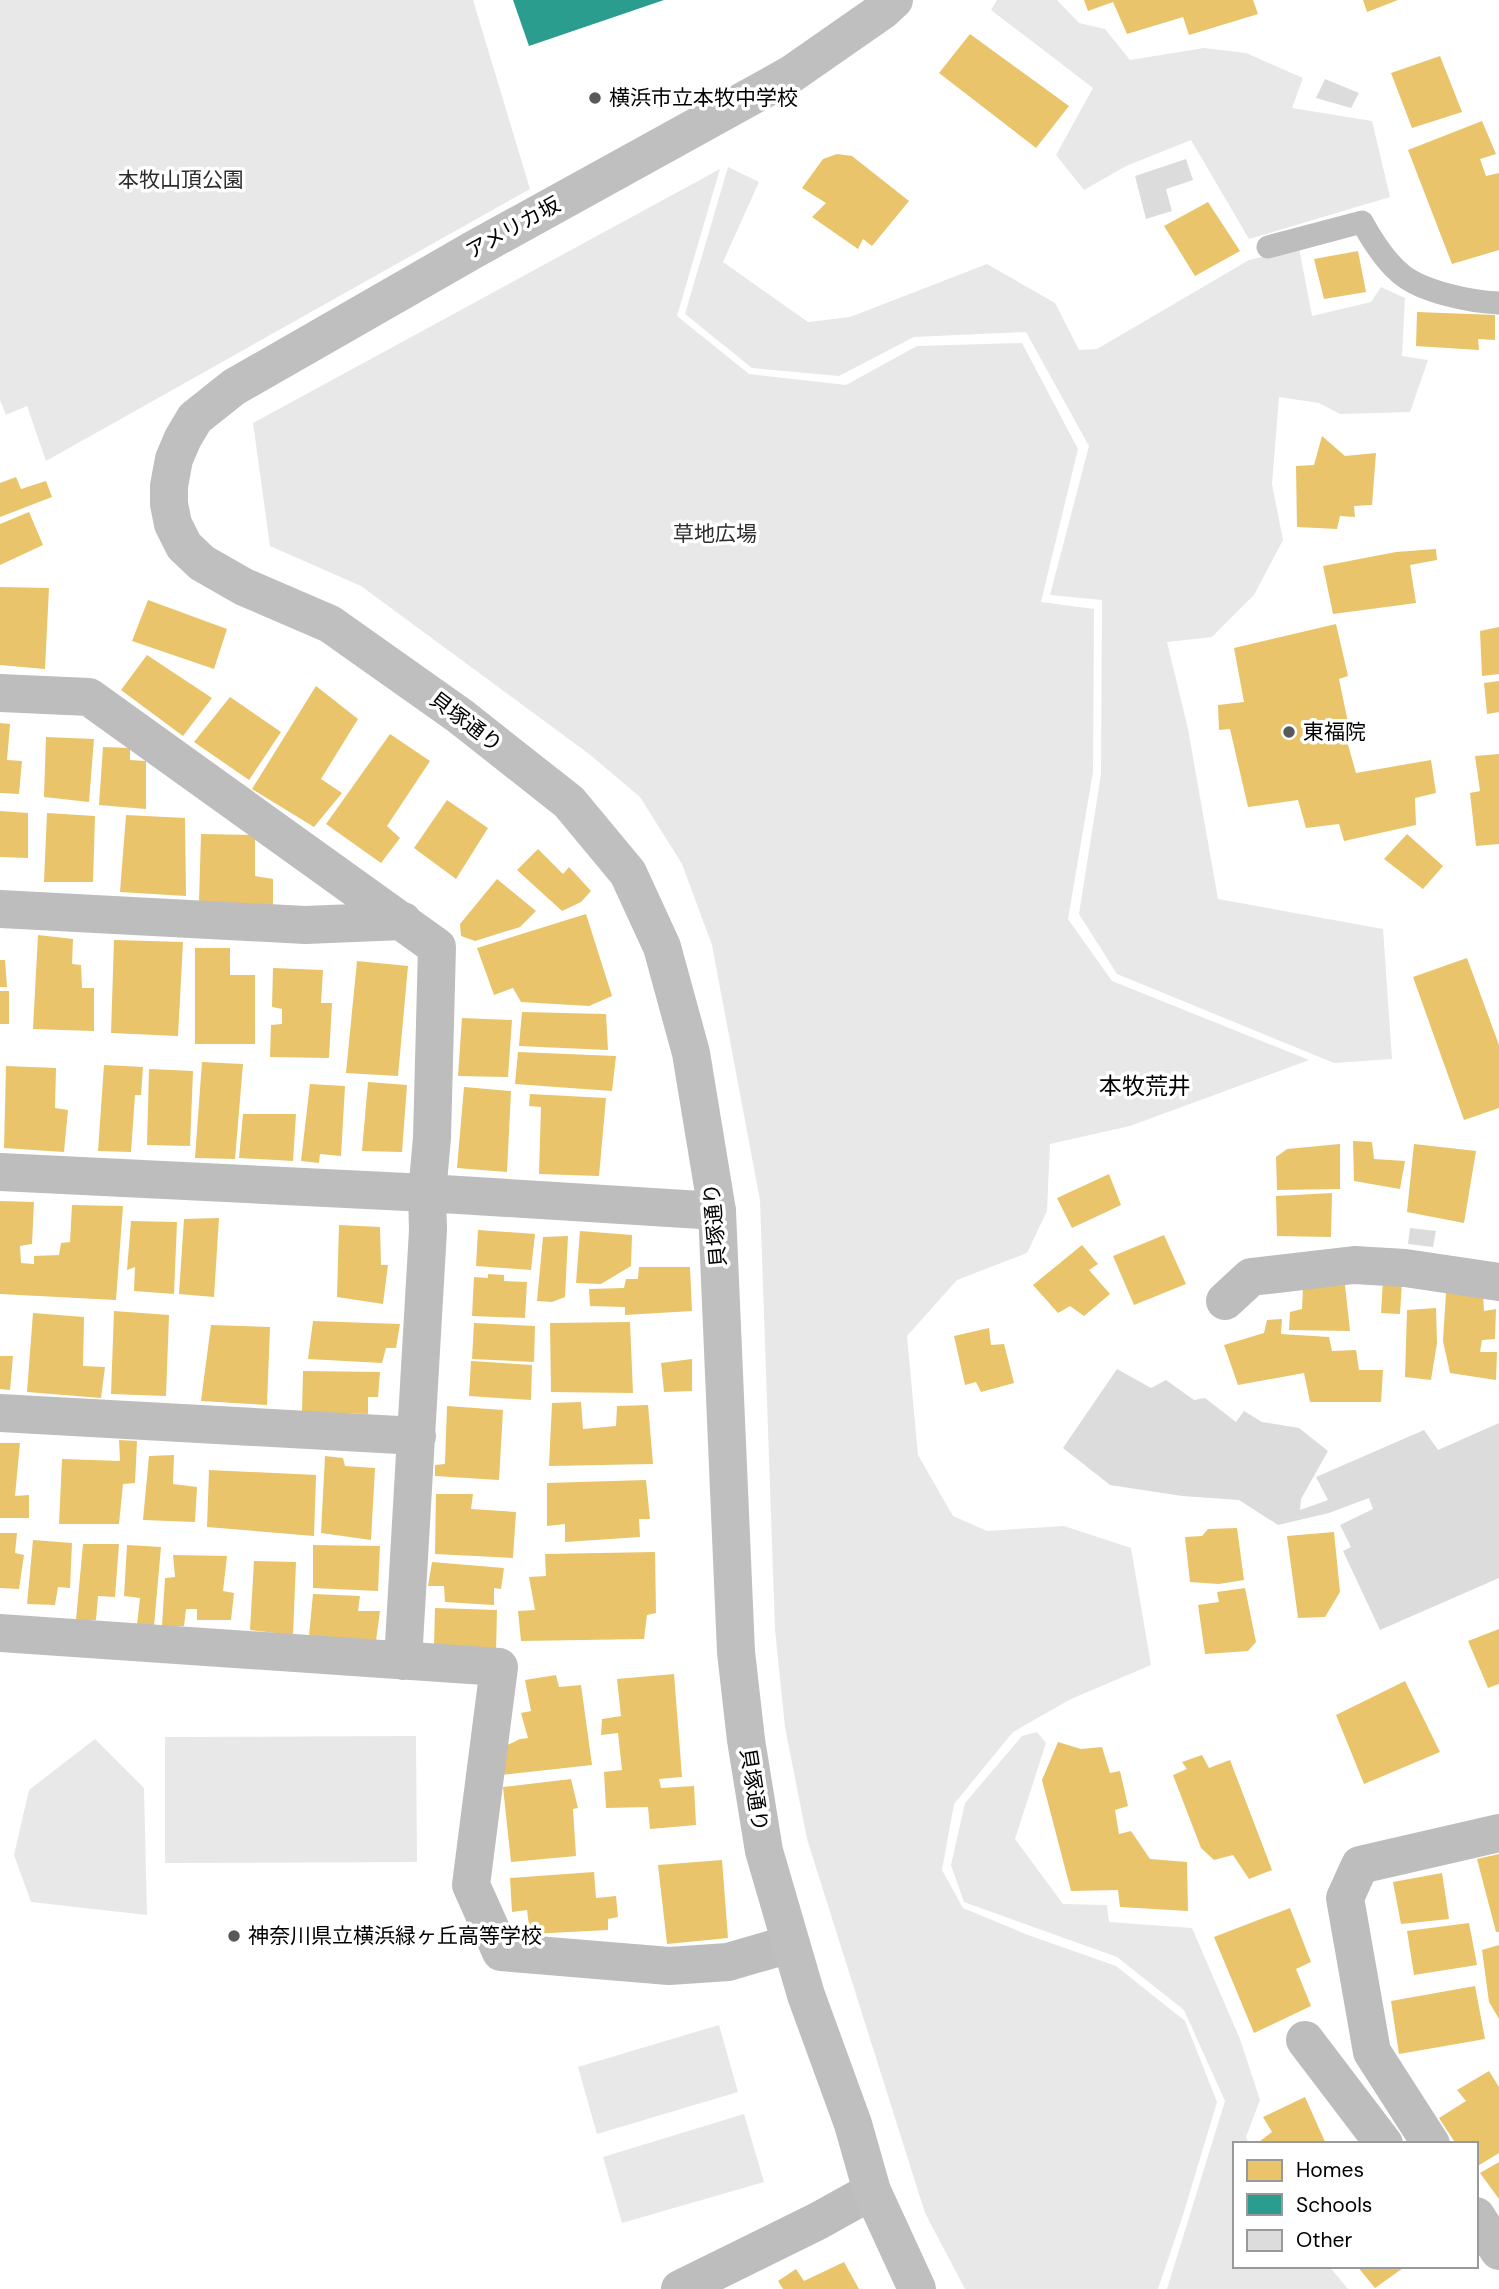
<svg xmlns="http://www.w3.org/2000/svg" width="1499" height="2289" viewBox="0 0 1499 2289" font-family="'DM Sans','Noto Sans JP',sans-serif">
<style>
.green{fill:#e8e8e8}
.homes{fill:#e9c46a}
.schools{fill:#2a9d8f}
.building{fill:#dcdcdc}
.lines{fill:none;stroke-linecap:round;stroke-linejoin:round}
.lane{stroke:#bdbdbd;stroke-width:23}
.street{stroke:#bdbdbd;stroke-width:38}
.secondary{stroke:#bfbfbf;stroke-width:38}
.poi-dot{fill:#595959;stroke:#fff;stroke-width:2.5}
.labels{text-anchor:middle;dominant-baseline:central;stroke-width:7;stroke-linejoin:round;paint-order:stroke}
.poi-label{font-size:21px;fill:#000;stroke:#fff;text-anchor:start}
.park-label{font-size:21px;fill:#2d2d2d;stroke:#fff}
.street-label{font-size:21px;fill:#000;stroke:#fff}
.neighbourhood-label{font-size:23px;fill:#000;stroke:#fff}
</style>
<rect width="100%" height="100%" fill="#fff"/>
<path class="green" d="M0,0h473l57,189 -484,272 -19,-55 -21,9 -6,-15z
M997,0h60l22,23 26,6 25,31 74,-12 42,5 57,25 -11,30 80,13 18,76 -141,42 -58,-99 -65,26 -42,24 -28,-35 37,-67 -102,-78z
M728,167l31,15 -36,80 85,60 42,-5 137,-53 68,39 24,47 18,-1 152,-89 50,-12 13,68 59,-14 10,-15 24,11 -3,58 26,4 -18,52 -70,2 -21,-11 -40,-6 -7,87 11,56 -29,55 -42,42 -45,5 21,87 30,170 165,30 9,130 -58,4 -217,-89 -38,-60 22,-140 1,-174 -52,-5 39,-149 -63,-114 -112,5 -75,39 -87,-8 -67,-54z
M720,169l-43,147 72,58 97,11 71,-39 105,-3 56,106 -37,153 53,7 -1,163 -25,147 44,62 197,79 -179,66 -80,18 -3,67 -20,42 -70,27 -50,56 11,119 35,61 34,15 77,-5 67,22 20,117 -80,34 -58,33 -59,72 -12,66 21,38 65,27 88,31 69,55 32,81 -34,113 -25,74h-193l-40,-76 -118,-374 -22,-112 -10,-97 -15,-430 -48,-255 -30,-81 -42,-67 -51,-43 -228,-168 -91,-40 -17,-123z
M1037,1732l9,11 -31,96 48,65 44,1 2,17 83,6 48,111 20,61 -14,37 3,7h-14v122h94l19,23h-181l58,-188 -41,-91 -67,-53 -153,-55 -13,-37 14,-62 57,-67z
M416,1736l1,126 -252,1v-126z
M95,1739l49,49 3,127 -116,-13 -17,-47 15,-65z
M719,2025l19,67 -141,42 -19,-67z
M744,2114l20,68 -142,41 -19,-66z"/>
<path class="homes" d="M1084,0h169l5,14 -69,21 -6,-18 -56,17 -14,-32 -25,9z
M1363,0h35l-31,12z
M970,34l99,72 -33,42 -97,-75z
M1440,56l22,56 -50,16 -21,-55z
M1482,121l14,33 -16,5 6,17 13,-3v77l-47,14 -44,-114z
M837,154l15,2 57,45 -37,45 -9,-7 -5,10 -46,-32 14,-14 -24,-15 21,-29z
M1208,202l32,49 -45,25 -31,-50z
M1358,251l8,41 -42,7 -10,-40z
M1417,312l78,3v25l-17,-1 1,11 -63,-4z
M1322,436l23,20 31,-3 -4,52 -18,1 1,11 -15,-1 -3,13 -40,-2 -1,-61 18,-1z
M16,477l5,12 25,-8 6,16 -52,20v-34z
M29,512l14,33 -43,20v-41z
M1436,549l1,11 -27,5 6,38 -83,11 -10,-48 73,-14z
M0,587l49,1 -4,81 -45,-4z
M148,600l79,29 -13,40 -82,-28z
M1336,624l12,52 -9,3 11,53 -5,2 11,39 75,-13 5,33 -21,5 1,27 -72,16 -5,-17 -33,4 -8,-28 -50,7 -18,-78 -11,1 -1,-25 26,-3 -10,-54z
M1499,627v47l-17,2 -2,-45z
M147,655l65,43 -29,38 -62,-46z
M1499,681v31l-12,2 -3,-31z
M316,686l42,33 -37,60 21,14 -28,34 -62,-38z
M230,697l51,35 -32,48 -55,-38z
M0,723l10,1 -3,36 15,1 -3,33 -19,-1z
M390,734l40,27 -43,65 13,12 -19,25 -55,-39z
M46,737l48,2 -5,63 -45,-5z
M103,747l27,1v12l16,1v48l-47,-4z
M1499,754v90l-23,2 -6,-53 10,-2 -5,-35z
M447,800l41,28 -32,51 -42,-31z
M0,811l28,2v45l-28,-1z
M47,813l48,3 -2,66h-49z
M126,815l59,3 1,78 -66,-4z
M201,834l54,1v41l18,3v30l-74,-7z
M1407,834l36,32 -20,23 -39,-30z
M538,849l25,25 6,-7 22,24 -10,11 -19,9 -45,-41z
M497,879l39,32 -16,16 -45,14 -14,-5 -1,-12z
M586,914l26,82 -23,10 -68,-4 -8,-14 -19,7 -17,-47z
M38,935l35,4 -1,25 9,1 1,23h12v43l-61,-2z
M114,940l69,2 -5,94 -67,-3z
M195,948h35v27h25v69h-60z
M1467,958l32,87v63l-35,12 -51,-143z
M0,960h5l2,27h-7z
M357,961l51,5 -10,110 -52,-3z
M273,968l50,2 -2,33h11l-3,55 -59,-1 1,-32 11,-1v-15l-10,-2z
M0,991h9v33h-9z
M522,1012l84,2 2,36 -89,-4z
M462,1018l50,2 -4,57 -50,-1z
M518,1052l98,4 -4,35 -97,-7z
M202,1062l41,2 -8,95 -40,-1z
M104,1065l39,2 -2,28h-6l-4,57 -33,-1z
M6,1066l50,2 -1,40 13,2 -4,42 -60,-4z
M149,1069l44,2 -3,75 -43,-1z
M368,1082l39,3 -5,67 -40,-1z
M310,1084l35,2 -4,70 -21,-2 -1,9 -18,-2z
M464,1087l47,4 -4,81 -50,-4z
M530,1094l76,4 -7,78 -60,-2 2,-67 -12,-1z
M243,1114h53l-3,47 -54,-3z
M1353,1141l19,1 2,17 31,2 -5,28 -46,-8z
M1340,1144v45l-63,1 -1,-33 11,-8z
M1414,1144l62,7 -12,72 -57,-11z
M1109,1174l12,31 -49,23 -15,-30z
M1332,1193l-1,44 -54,-1 -1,-40z
M0,1201l34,1 -2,42 -12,2 1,17 13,1v-8l25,-1 2,-12 9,-1 2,-37 51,1 -7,94 -116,-6z
M219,1218l-5,79 -35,-3 5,-75z
M131,1221l46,1 -3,72 -40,-3 1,-24 -8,3z
M339,1225l41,2 1,38h7l-5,39 -46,-7z
M478,1230l57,4 -4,36 -55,-4z
M580,1231l52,4 -1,31 -30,18 -25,-1z
M1164,1235l22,49 -52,21 -21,-49z
M568,1236l-3,61 -13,5 -15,-1 6,-64z
M1082,1245l16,19 -9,6 21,24 -26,22 -14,-10 -12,7 -25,-28z
M639,1267h51l2,44 -67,4v-8l-35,-1 -1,-17 35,-1 2,-9h12z
M488,1274l16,1v6l23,1 -2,36 -53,-2 2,-39 14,1z
M1383,1280l19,1 -2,33 -19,-1z
M1345,1285l5,46 -61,-1 1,-18 12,-3 1,-22z
M1446,1293h37l1,18 12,-2 -1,30 -13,1 -2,12h17l-1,28 -46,-7 -7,-32z
M1436,1308l1,35 -6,37 -26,-3 2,-67z
M114,1311l55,4 -3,81 -55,-2z
M33,1313l51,4 -1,49 22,1 -4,31 -74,-6z
M1282,1319l-1,15 48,3 3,14 24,-1 3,20h24l-2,32h-71l-6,-29 -66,12 -14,-40 40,-12 3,-13z
M313,1321l87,3 -4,24h-10l-4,15 -74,-4z
M630,1322l3,71 -82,-1 -1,-69z
M474,1323l61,3 -1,36 -62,-3z
M211,1325l59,2 -3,78 -66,-4z
M989,1328l2,17 13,-1 10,39 -33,9 -5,-10 -11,3 -11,-49z
M0,1356h13l-3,34 -10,-1z
M692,1359v32l-28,1 -3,-29z
M471,1361l61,4 -1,35 -62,-4z
M303,1371l77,1 -2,25h-10v17l-66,-2z
M581,1402l2,27 33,-3 1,-20 31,-1 5,59 -104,2 3,-63z
M447,1406l56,4 -4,70 -64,-4v-11l10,-1z
M119,1440l18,1 -2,42 -12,1 -4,40h-60l3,-65 58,2z
M0,1443h20l-5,53 14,-1v23h-29z
M174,1455l-1,29 24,3 -2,35 -52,-2 6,-64z
M325,1456l18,2 2,8 30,2 -4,72 -50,-7z
M209,1470l107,5 -2,61 -107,-9z
M646,1480l4,39h-11l1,18 -75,5v-18l-18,2v-43z
M436,1494h37l-2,15 45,3 -3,46 -78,-4z
M1237,1528l7,52 -25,4 -29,-2 -5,-45 17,-1 6,-7z
M1334,1532l6,60 -15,25 -27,1 -11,-82z
M0,1533h17l-2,20 9,2 -5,34 -19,-1z
M33,1540l39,3 -2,45 -12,-1 -3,18 -28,-1z
M83,1544h36l-4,53 -17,-1 -2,24h-20z
M127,1545l34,2 -7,79 -17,-1 3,-27 -16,-2z
M313,1545l67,1 -2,45 -65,-3z
M655,1552l1,61 -9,2 -3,24 -123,2 -3,-30 17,-1 -6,-33 17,-1 -1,-22z
M173,1555l54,1 -4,35 11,2 -3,27h-34v-11h-11l-2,17h-22l3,-48 10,-1z
M254,1561l42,1 -3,73 -43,-5z
M432,1562l72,6 -3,21 -7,-1v17l-49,-3 -1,-16h-16z
M1245,1588l11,54 -8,9 -43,3 -7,-49 21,-3 -2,-10z
M313,1594l47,2 -2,15h22l-4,30 -67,-5z
M435,1608l62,2 -1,42 -62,-5z
M1499,1629v55l-11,4 -20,-47z
M674,1674l8,103 -23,2 2,9 33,-2 2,39 -46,4 -2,-22 -42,1 -2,-36 18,-2 -4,-37 -17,2 1,-16 19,-3 -4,-37z
M556,1675l3,12 22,-2 11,80 -91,10 -2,-26 21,-10 8,-1 -7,-25 10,-2 -6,-31z
M1405,1681l35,71 -76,32 -28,-69z
M1058,1742l23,7 21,-2 8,26 10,-2 8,35 -13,4 4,24 12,-3 19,28 37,3 1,49 -68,-4 -2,-17 -47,1 -29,-111z
M1202,1755l7,13 21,-8 42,110 -23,9 -16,-24 -19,5 -13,-12 -28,-73 14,-6 -5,-7z
M571,1779l7,29 -5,1 3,47 -65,6 -8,-75z
M1499,1854v78h-3l-19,-73z
M722,1860l6,78 -61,6 -9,-79z
M594,1872l2,26 20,-2 2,21 -10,2v11l-78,4 -3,-24 -15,2 -2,-34z
M1442,1873l7,46 -48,5 -8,-42z
M1290,1908l21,54 -15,7 15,37 -57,27 -40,-96z
M1469,1923l8,42 -63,10 -7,-44z
M1499,1945v74l-10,-17 -7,-52z
M1475,1986l10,53 -86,15 -8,-53z
M1489,2071l10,16v66l-23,14v-23h-20l-17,-26 27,-17 -9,-11z
M1305,2097l21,47h-64l-2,-3 12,-9 -9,-15z
M1499,2162v37l-19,-26z
M844,2262l15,27h-76l-5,-8 18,-12 8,12z
M1357,2266h49l-31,22z"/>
<path class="schools" d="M513,0h151l-135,46z"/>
<path class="building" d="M1325,79l34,14 -8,15 -35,-10z
M1186,159l7,21 -27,9 6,22 -26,8 -11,-43z
M1410,1228l26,3 -3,16 -25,-3z
M1117,1369l34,19 15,-8 28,20 11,-2 31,24 8,-11 18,11 37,6 29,23 -27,48 -1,11 28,-10 -12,-23 108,-47 14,20 61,-27v155l-119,52 -37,-79 8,-4 -11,-22 33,-16 -4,-11 -40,15 -51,12 -39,-25 -57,-4 -72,-11 -47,-37z"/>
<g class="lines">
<path class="lane" d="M1268,247l94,-25c10,18 23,39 39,52 21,18 71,28 98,29"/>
<path class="street" d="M0,693l89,4 348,250 -5,191 -5,55 1,37 -25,431
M0,909l305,16 98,-4
M0,1172l427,21 290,18
M1225,1301l26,-24 103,-12 51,3 94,14
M0,1413l417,23
M0,1633l499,34 -28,218 30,67 168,14 59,-4 62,-18
M1305,2040l79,104
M1431,2144l-59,-92 -27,-154 15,-33 139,-32
M1476,2216l23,35
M680,2289l138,-68 54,-30"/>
<path class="secondary" d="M894,0l-12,11 -92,64 -317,175 -239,137 -39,31 -12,20 -9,21 -5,27v18l4,20 11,22 18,17 42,24 86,37 130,92 109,86 59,71 34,74 29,106 26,158 19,441 10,88 18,111 42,144 47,129 19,67 45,98"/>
</g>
<g class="poi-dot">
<circle cx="595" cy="98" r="7"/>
<circle cx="1289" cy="732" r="7"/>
<circle cx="234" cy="1936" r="7"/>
</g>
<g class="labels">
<g class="poi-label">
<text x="609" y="98">横浜市立本牧中学校</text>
<text x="1303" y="732">東福院</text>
<text x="248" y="1936">神奈川県立横浜緑ヶ丘高等学校</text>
</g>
<g class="park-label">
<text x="181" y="180">本牧山頂公園</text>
<text x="715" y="534">草地広場</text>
</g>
<g class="street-label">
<text transform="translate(513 228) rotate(-29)">アメリカ坂</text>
<text transform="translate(466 722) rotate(37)">貝塚通り</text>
<text transform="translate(715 1225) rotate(-95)">貝塚通り</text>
<text transform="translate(754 1790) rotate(81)">貝塚通り</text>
</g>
<g class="neighbourhood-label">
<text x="1145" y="1086">本牧荒井</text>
</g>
</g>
<rect x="1233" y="2142" width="245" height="126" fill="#ffffff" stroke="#999999" stroke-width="2"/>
<rect x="1247" y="2160" width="35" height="21" fill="#e9c46a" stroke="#999999" stroke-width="2"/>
<text x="1296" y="2177" font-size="21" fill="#000000">Homes</text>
<rect x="1247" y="2194" width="35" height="21" fill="#2a9d8f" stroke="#999999" stroke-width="2"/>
<text x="1296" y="2212" font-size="21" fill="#000000">Schools</text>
<rect x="1247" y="2230" width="35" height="21" fill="#dcdcdc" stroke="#999999" stroke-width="2"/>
<text x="1296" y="2247" font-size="21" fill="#000000">Other</text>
</svg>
